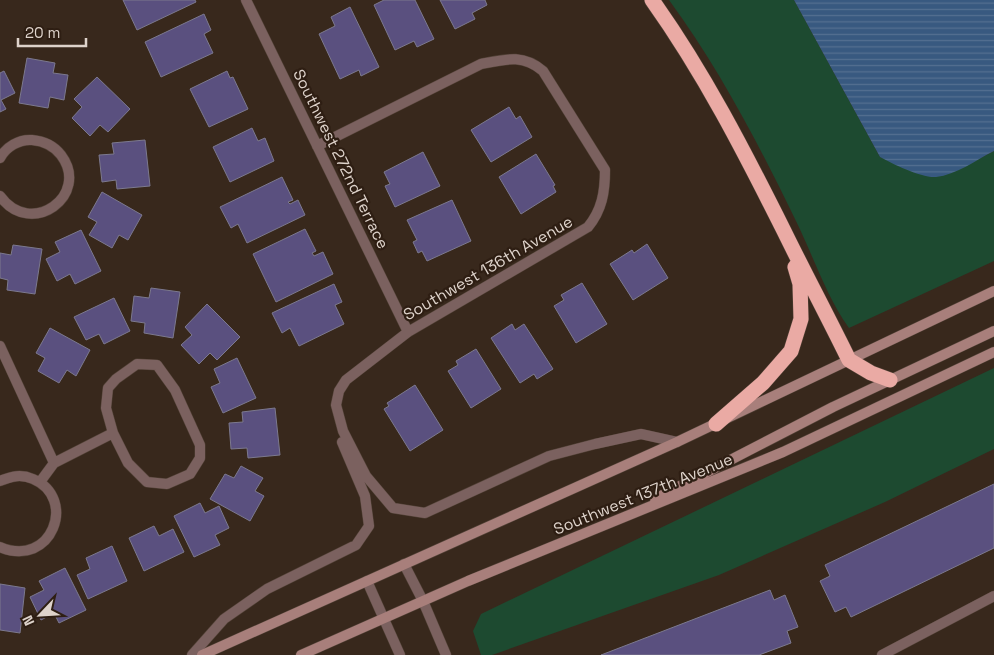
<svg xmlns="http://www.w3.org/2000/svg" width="994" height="655" viewBox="0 0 994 655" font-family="'Space Grotesk',sans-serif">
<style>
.grass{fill:#1d4a30}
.water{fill:url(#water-rules)}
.building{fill:#5a507f;stroke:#7c798e}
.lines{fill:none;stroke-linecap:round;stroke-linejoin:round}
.service-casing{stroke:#534338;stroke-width:11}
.minor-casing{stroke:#534338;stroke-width:11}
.tertiary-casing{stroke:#534338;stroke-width:11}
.secondary-casing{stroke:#534338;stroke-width:11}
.motorway-casing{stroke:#534338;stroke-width:16}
.service{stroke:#7b615f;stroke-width:10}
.minor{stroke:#7b615f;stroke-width:10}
.tertiary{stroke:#7b615f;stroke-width:10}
.secondary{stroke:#a87f7b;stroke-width:10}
.motorway{stroke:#eaaaa4;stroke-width:15}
.labels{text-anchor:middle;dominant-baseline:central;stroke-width:4.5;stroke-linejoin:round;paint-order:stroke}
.street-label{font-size:16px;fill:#ded3cb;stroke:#2e1e13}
</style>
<defs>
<pattern id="water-rules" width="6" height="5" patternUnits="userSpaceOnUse" patternTransform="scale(1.25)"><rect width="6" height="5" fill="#385980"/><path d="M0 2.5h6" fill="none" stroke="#547091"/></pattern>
</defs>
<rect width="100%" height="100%" fill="#38281c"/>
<path class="grass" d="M669,0h125l86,157 75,14 39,-20v110l-145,67c-22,-30 -37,-75 -54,-109 -37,-76 -76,-151 -126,-219z
M994,368v81l-109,53 -166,73 -227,80h-11l-8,-24 8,-17z"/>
<path class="water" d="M794,0h200v151c-18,9 -38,24 -58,26 -15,1 -43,-13 -56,-20z"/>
<path class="building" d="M123,0h72l1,2 -59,28z
M384,0h31l19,39 -17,8 -3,-6 -19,9 -21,-45z
M440,0h45l2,5 -15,8 3,6 -20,10z
M350,7l29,60 -18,9 -2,-6 -19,9 -21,-45 16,-8 -4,-9z
M204,14l7,16 -7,4 9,19 -52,24 -16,-35z
M27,58l28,5 -2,10 15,2 -4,25 -14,-3 -2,11 -29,-5z
M4,71l11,22 -14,7 5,9 -6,3v-39z
M227,71l3,7 3,-1 15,32 -39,18 -19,-38z
M97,77l33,32 -22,23 -8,-7 -10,11 -18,-18 10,-11 -8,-8z
M509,107l7,12 4,-3 12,21 -41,25 -20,-32z
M252,128l6,13 7,-3 9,23 -44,21 -17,-35z
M145,140l5,46 -33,3 -1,-9 -14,2 -3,-27 15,-1 -2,-11z
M423,152l17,34 -45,21 -10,-21 5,-2 -6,-12z
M536,154l19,31 -2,1 3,6 -35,22 -22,-37z
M282,177l11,23 -5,2 2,2 8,-4 7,15 -58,28 -9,-19 -7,4 -11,-21z
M102,192l40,23 -14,25 -9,-5 -7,13 -23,-13 8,-13 -9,-5z
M452,200l19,41 -44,20 -5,-10 -4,2 -5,-11 4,-2 -10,-20z
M305,229l11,22 -4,2 2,3 9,-4 10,22 -57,28 -23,-48z
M81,230l20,41 -26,13 -5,-10 -13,7 -11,-22 14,-7 -5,-10z
M647,244l21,34 -35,22 -23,-36 22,-14 2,3z
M13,245l29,4 -7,45 -28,-4 1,-10 -8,-2v-25l11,2z
M582,283l25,41 -31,19 -22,-37 10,-6 -3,-5z
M334,284l8,18 -7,3 9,19 -45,22 -9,-18 -8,5 -10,-20z
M151,288l29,4 -7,46 -29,-5 1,-10 -14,-2 3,-25 15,2z
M114,298l16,33 -26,13 -5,-10 -13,6 -12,-23z
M207,304l33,33 -23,23 -7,-7 -11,11 -18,-19 11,-10 -7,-8z
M512,324l3,6 9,-6 29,45 -16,10 -3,-5 -14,9 -29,-45z
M50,328l40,22 -14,26 -9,-6 -8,13 -21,-12 7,-13 -9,-5z
M476,349l25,40 -30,19 -23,-37 10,-6 -2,-4z
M237,358l19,40 -33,15 -12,-26 9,-4 -6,-14z
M415,385l28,45 -33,21 -26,-42 5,-3 -2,-3z
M275,408l5,47 -32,3 -1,-10 -16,1 -2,-26 14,-1 -1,-10z
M241,466l22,12 -8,13 9,5 -14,25 -40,-22 15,-25 9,4z
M994,484v64l-143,69 -5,-10 -11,5 -15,-31 10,-5 -5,-11z
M200,503l5,10 14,-7 10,22 -14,7 5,10 -26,12 -20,-41z
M154,526l5,10 14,-7 11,23 -40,19 -15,-33z
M112,546l15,35 -39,18 -11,-24 13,-6 -4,-11z
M65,568l21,42 -27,13 -5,-10 -13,7 -11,-23 14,-7 -5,-9z
M0,584l25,4 -5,45 -20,-3z
M770,590l4,10 11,-5 13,32 -11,4 4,12 -32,12h-158z"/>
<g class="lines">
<g class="service-casing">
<path id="service" d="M882,655l112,-59"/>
</g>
<g class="minor-casing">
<path id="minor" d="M246,0l162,332
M317,146l164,-82c25,-5 42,-10 62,7l62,99c0,22 -3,40 -17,57l-180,105 -62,48 -7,11 -3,14 7,26 23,45 27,32 32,5 124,-57 46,-12 46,-10 36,8
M0,158c6,-11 19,-19 32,-18 12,1 22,6 29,15 30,40 -30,84 -61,41
M0,346l54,117
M137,364l20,1 18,25 25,55v13l-10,16 -23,10 -20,-2 -19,-19 -15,-30 -7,-25 2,-20 8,-9z
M0,481c12,-5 21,-7 33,-2 45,19 19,90 -33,68
M40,482l14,-19 59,-30
M192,655l32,-36 43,-30 89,-44 13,-19 -4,-30 -23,-54"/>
</g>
<g class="tertiary-casing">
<path id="tertiary" d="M404,564l19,37 23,54
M367,581l33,74"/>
</g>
<g class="secondary-casing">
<path id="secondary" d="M655,499l178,-92 161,-76
M202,655l475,-213 317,-151
M301,655l167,-74 315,-129 211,-100"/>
</g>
<g class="motorway-casing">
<path id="motorway" d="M652,0c52,73 92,151 132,231 21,43 44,86 65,129l22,13 19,7
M716,424l47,-41 28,-32 10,-32 -1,-35 -5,-17"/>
</g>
<use href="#service" class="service"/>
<use href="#minor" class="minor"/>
<use href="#tertiary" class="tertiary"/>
<use href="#secondary" class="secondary"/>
<use href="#motorway" class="motorway"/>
</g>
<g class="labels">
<g class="street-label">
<text transform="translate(341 159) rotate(64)">Southwest 272nd Terrace</text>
<text transform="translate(488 268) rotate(-30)">Southwest 136th Avenue</text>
<text transform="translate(643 494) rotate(-22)">Southwest 137th Avenue</text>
</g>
</g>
<g transform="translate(40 615) rotate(245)" stroke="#2e1e13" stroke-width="4" paint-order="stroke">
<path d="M0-4L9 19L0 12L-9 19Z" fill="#ded3cb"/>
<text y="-8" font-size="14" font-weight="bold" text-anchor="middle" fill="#ded3cb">N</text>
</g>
<path d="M18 38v8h68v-8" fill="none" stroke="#ded3cb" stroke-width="2.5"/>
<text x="25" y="38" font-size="15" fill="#ded3cb" stroke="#2e1e13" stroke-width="4" paint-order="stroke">20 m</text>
</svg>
